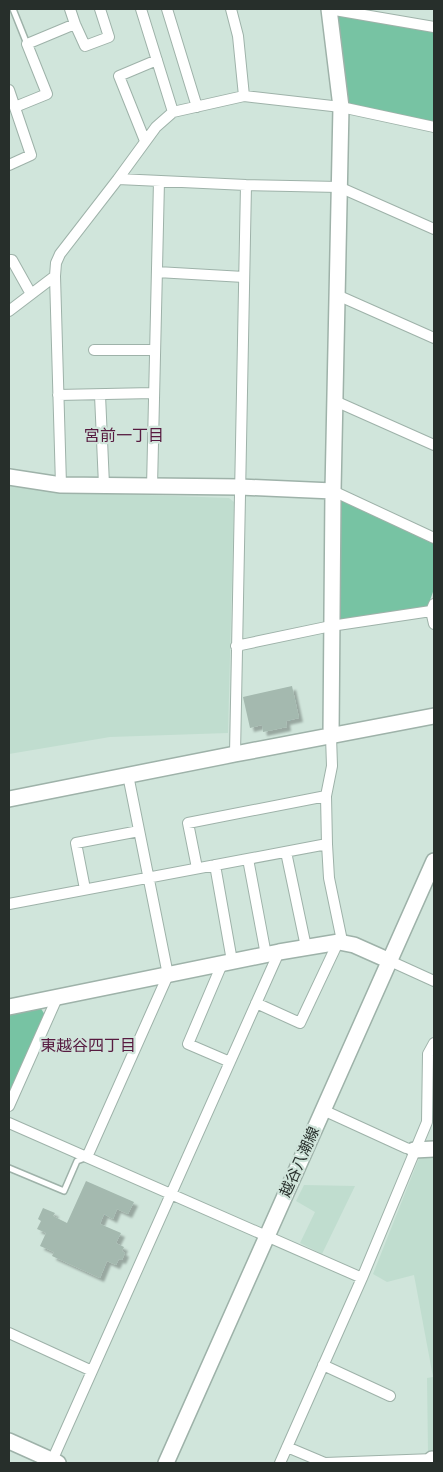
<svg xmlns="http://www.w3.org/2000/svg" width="443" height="1472" viewBox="0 0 443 1472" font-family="'Alegreya Sans','Noto Sans JP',sans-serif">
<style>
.built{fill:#c0ddcf}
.green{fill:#77c3a3}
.building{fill:#a4b9af;filter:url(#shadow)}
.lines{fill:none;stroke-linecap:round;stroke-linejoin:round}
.lane-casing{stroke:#9eb2a9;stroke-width:8}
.street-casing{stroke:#9eb2a9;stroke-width:12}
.secondary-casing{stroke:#9eb2a9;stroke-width:18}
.lane{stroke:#fff;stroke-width:5}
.street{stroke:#fff;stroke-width:10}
.secondary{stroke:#fff;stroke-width:15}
.labels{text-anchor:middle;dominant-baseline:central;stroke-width:4.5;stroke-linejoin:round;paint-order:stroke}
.street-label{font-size:15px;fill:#272f2b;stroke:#d0e5db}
.neighbourhood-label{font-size:16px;fill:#571b40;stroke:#d0e5db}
</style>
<defs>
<filter id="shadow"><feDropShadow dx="4" dy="4" stdDeviation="1" flood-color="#0004"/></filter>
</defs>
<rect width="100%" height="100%" fill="#d0e5db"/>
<path class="built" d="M9,485l55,7 165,6 5,4 -6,231 -118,4 -101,17z
M421,1153h13v300h-6l-1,-75 6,-1 -19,-102 -27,7 -14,-8z
M304,1185l51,1 -33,68 -22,-11 15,-31 -19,-11z"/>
<path class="green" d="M335,13l99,17v93l-88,-20z
M338,497l96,46v46l-6,17 -92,14z
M40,1007l5,8 -36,83v-85z"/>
<path class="building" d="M292,686l7,32 -13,3 1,6 -24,5 -1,-7 -12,3 -7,-31z
M86,1181l48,21 -6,12 -11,-5 -4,10 -9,-5 -4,10 21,9 -5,10 8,4 -2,4 3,2 -3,7 -3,-1 -3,6 -9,-4 -7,17 -48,-22 2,-4 -14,-6 6,-13 -9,-4 4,-8 -3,-2 5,-11 12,5 -2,3 14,7z"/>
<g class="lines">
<g class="lane-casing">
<path id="lane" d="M13,9l14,35
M9,1168l55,23 13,-30 8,-3"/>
</g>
<g class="street-casing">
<path id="street" d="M70,9l5,15 10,22 24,-9 -9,-28
M141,9l32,103
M167,9l30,98
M231,9l7,27 6,60
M329,9l105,18
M9,90l22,65 -22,10
M15,107l32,-13 -20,-50 48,-20
M145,141l-26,-65 38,-16
M118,179l128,6 93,2 95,42
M9,260h3l19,34
M157,272l87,5
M55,276l6,209
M337,295l97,43
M9,311l46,-35 1,-13 4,-9 58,-75 38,-52 17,-15 71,-16 97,11 93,20
M94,350h61
M58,395l95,-2
M100,395l4,90
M335,401l99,44
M152,487l7,-306
M333,491l101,47
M434,604l-3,7 3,13
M236,646l95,-20 100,-15
M235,754l11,-569
M286,852l20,95
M248,859l18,96
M215,865l17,96
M197,868l-9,-45 138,-27
M85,889l-9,-46 63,-12
M9,904l318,-60
M390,961l44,20
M222,964l-34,80 42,18
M256,1003l44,20 41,-87 -12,-58 -2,-34 -1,-48 6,-30 -1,-30
M9,1106l48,-108
M323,1110l83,38 8,2
M9,1123l353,155
M87,1157l81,-182 -40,-200
M9,1333l83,38
M323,1365l67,31
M287,1447l38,16 109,-4
M51,1463l228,-511
M280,1463l82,-185 65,-156 1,-68 6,-11"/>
</g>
<g class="secondary-casing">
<path id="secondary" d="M329,9l12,98 -8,384 -2,245
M9,477l52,8 179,2 93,4
M9,799l226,-45 199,-38
M9,1007l270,-55 60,-10 15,3 36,16
M414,1150l20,-1
M9,1441l49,22
M432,1459v4
M166,1463l268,-602"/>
</g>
<use href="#lane" class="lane"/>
<use href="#street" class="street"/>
<use href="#secondary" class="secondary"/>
</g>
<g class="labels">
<g class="street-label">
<text transform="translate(300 1162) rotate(-66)">越谷八潮線</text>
</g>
<g class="neighbourhood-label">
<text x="124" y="436">宮前一丁目</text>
<text x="88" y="1046">東越谷四丁目</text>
</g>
</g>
<rect width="443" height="1472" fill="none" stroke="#272f2b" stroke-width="20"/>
</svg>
